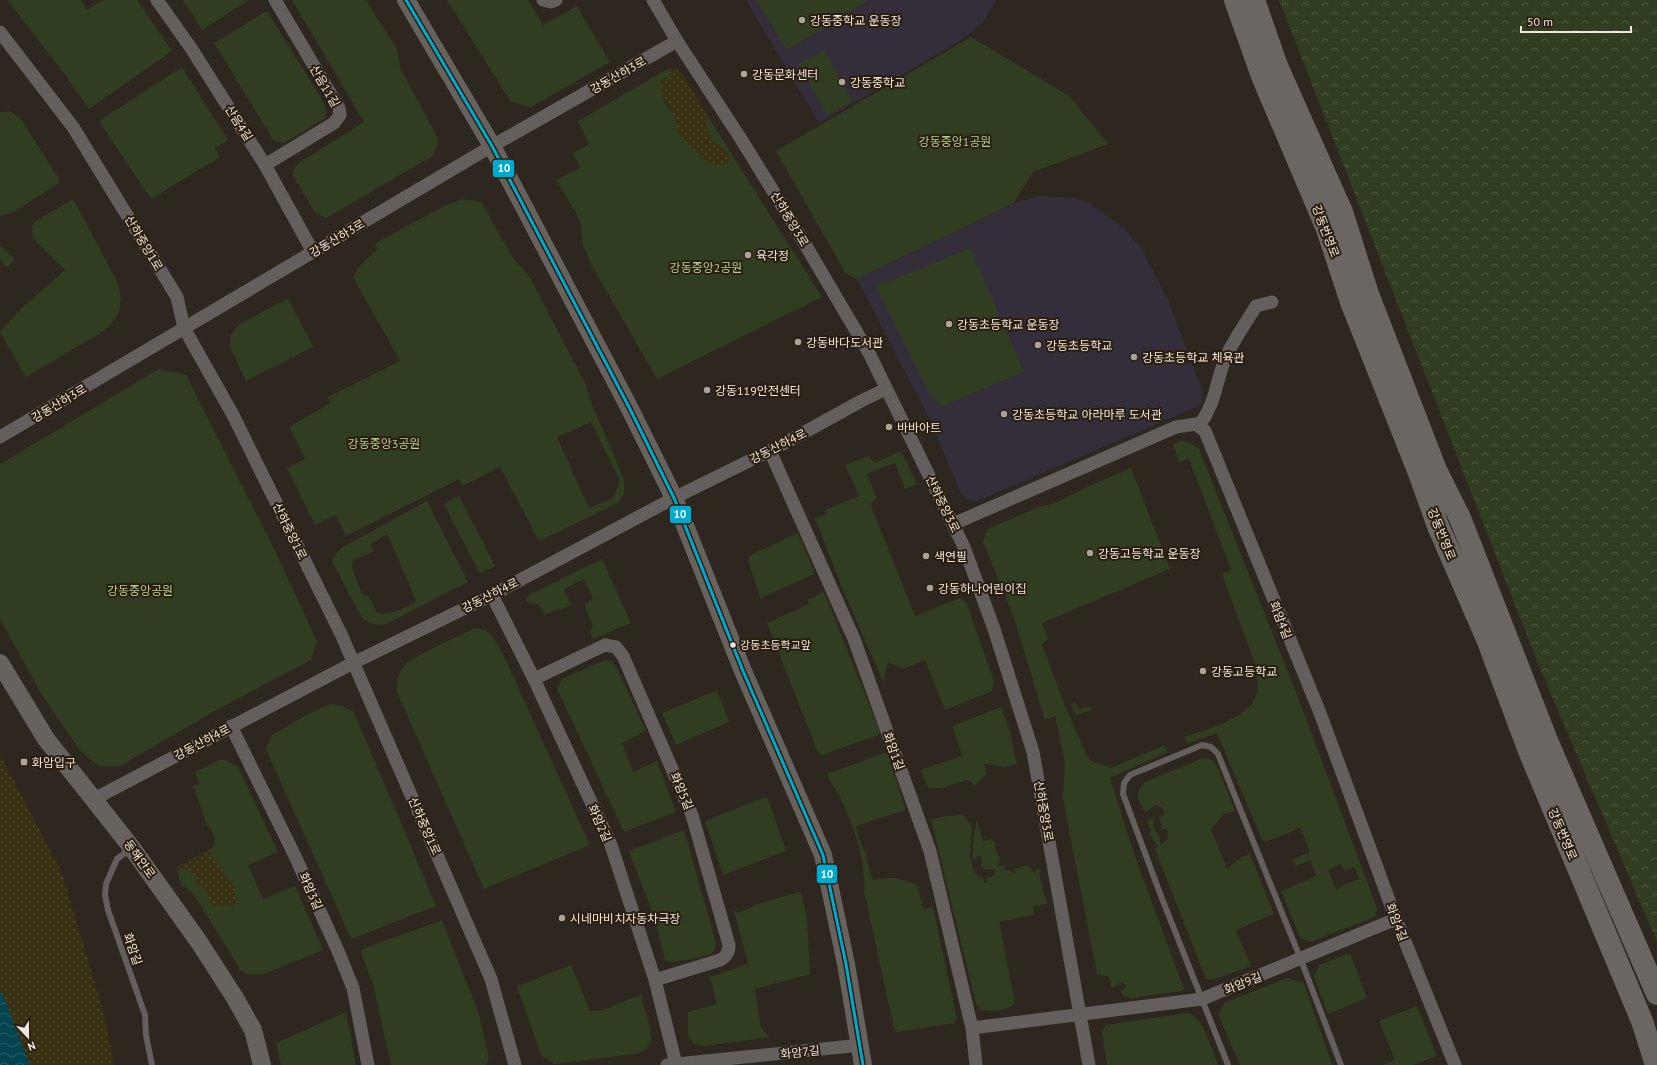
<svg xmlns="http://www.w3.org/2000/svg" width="1657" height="1065" viewBox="0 0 1657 1065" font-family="'PT Sans','Noto Sans KR',sans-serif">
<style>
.education{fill:#342d3a}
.green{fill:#313d20;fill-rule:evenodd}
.forest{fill:url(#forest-crowns)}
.sand{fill:url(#sand-dots)}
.water{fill:url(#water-waves)}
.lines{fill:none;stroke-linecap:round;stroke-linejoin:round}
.lane{stroke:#645f5c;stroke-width:6}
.street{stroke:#645f5c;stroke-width:13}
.secondary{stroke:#67625e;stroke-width:18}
.highway{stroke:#6b6661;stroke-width:22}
.bus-1-casing{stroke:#2a1e10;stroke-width:6}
.bus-1{stroke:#00a9ce;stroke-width:3}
.poi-dot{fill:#aca49b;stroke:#2a1e10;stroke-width:1.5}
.bus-dot{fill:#f0e7de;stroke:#2a1e10;stroke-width:1.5}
.labels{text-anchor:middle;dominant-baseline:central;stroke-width:4;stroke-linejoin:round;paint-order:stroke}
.bus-label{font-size:11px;fill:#f0e7de;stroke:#2a1e10;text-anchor:start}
.poi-label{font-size:12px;fill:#f0e7de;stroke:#2a1e10;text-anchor:start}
.street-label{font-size:12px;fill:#f0e7de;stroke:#2a1e10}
.park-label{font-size:12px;fill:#afd08d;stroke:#2a1e10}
.line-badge{stroke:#2a1e10;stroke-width:1.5}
.badge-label{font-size:11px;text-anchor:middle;font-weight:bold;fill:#fff}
</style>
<defs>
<pattern id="forest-crowns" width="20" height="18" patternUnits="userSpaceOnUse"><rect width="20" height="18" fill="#313d20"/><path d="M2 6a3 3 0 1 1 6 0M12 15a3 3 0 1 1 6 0" fill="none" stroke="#4f5940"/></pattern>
<pattern id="sand-dots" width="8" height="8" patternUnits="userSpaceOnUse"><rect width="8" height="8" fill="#383012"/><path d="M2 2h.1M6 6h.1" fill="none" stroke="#554e34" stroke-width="1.8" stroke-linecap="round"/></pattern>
<pattern id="water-waves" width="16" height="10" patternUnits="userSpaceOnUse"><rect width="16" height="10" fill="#044450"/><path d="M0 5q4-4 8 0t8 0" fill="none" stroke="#295f69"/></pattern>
</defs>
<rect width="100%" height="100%" fill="#2e271f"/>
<path class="education" d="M746,0h250l-13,22 -23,19 -141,82z
M1038,196l36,2 15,5 36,26 16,19 26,50 36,94 -2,13 -224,96 -10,-1 -6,-6 -29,-70 -75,-145 157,-76z"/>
<path class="green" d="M7,0h74l6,10 16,-10h34l35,51 -83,58 -26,-37z
M183,0h66l-47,30z
M292,0h74l31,49 3,19 39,72 -6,16 -107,62 -11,-6 -22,-36v-6l6,-7 65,-41z
M447,0h81l15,25 34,-19 33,56 -79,45 -20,-5z
M756,0h110l1,1 -80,49z
M267,11l57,92 2,9 -1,6 -41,25 -10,-2 -60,-98z
M971,37l98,59 39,48 -75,28 -19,31 -157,76 -11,-5 -70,-123z
M824,50l28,51 -25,14 -28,-51z
M182,67l46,73 -13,8 5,9 -69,42 -52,-78z
M671,69l1,6 -4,3h-6l-1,4 3,20 11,15 4,16 22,25 10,-17 -6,-19 2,-7 115,182 -165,82 -66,-115 -9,-21 -1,-19 -5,-11 -20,-33 24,-12 -7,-15 16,-9 -11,-23 88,-51z
M10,111l11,8 38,60v4l-45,29 -14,4v-104z
M73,199l44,82 4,18 -2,13 -9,14 -11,8 -73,43 -26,-45 22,-24 43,-38 -32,-32 -1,-12 4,-5z
M464,199l17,3 32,56 16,18 56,107 7,22 32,74v15l-6,9 -79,38 -39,-74 -37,19 -4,-7 -113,57 -10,-21 -21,10 -28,-57 18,-9 -16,-32 41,-24 -2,-6 72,-36 -47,-84 7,-12 18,-16 -4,-5 70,-38zM591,422l29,59 -7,17 -24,10 -32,-71z
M0,245l15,15 -8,7 -7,-7z
M970,248l54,124 -85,35 -5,-12 -3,1 -56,-111 10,-4 3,1z
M288,298l25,49 -67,34 -16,-34v-10l8,-12z
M159,369l27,6 88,174 43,92 -6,19 -91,48 -100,58h-21l-18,-14 -39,-57 -42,-76v-155z
M1181,441l8,1 10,7 100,251 78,208 -2,9 -65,25 -10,-4 -19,-47 35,-15 -6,-16 -14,6 -3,-7 17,-7 -10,-24 -32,13 -6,-1 -45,-107 -30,11 -3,-7c26,-10 85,-22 72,-61l3,-1 -37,-101 9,-4 -4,-11 -38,-100 -10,3 -6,-18zM1341,864l3,7 10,-4 5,12 -23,10 -8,-19z
M901,451l16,33 -12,5 -10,-26 -28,11 10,25 -7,4 45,113 45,-18 6,4 28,79 -2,10 -47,19 -20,-50 -23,9 -14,-7 -5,20 -42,-97 -26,-67 12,-4 -2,-4 34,-14 -14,-31 24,-9 6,7z
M1131,468l39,101 -128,54 6,16 -6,5 23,62 24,54 22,8 54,-23 3,7 -58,26 27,84 47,127 -3,2 -50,7 -8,-2 -3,-5 7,-4 -5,-5 -10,6 -3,-11 -12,-3 -32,-164 -2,-14 2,-34 -10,-46 -10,4 -32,-105 -30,-73 4,-12 5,-3 47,-20 16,-4 30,-15z
M459,496l36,70 -15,8 -36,-70z
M427,501l41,81 -82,42c-9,2 -15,0 -23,-5l-31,-57 5,-9 6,-6zM387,534l29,66c-7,9 -29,16 -40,12l-7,-16 -7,-2 -10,-26 1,-8 20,-8 -2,-8z
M798,533l17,41 -55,24 -12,-39 3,-4z
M602,559l29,64 -38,16 -3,-6 3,-8 -9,-21 9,-5 -9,-20 -20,10 7,16 -27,10 -5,-11h-7l-6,-4 3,-5z
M824,592l56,140 -2,3 -56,20 -5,-5 -50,-127 42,-19 -2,-4z
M475,628c17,1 19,11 27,24l88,193 -106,44 -87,-197c-1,-9 1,-19 7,-26 11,-11 55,-30 71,-38z
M603,661h8l5,5 30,65 -24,12 11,29 24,-11 19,51 -52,20 -67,-143 5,-10z
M717,690l12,32 -53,23 -14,-32z
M1075,703l5,6 10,-3 2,4 -16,5 -5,-10z
M331,704l11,2 12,6 82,194 -85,33 -85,-190 6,-14 44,-25z
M1001,707l9,24 7,34 -12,2 -22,-3 2,2 1,8 -9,10 -4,2 -1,-4 -6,-2 -21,7 -16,2 -9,-19 42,-14 -10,-30z
M887,752l19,58 -50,16c1,9 4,16 8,24 5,9 4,21 9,30 20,-4 26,-2 44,5l6,24 10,-2 24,112 -3,4 -57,9 -3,-4 -30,-137c2,-29 -9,-61 -21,-87 -4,-11 -12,-20 -16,-30z
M1203,758l9,2 4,4 19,47 -11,3 -13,15 16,40 14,-12 9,-3 24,60 -38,16 15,36 -39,14 -6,-1 -51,-130 2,-4 -8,-11 2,-4 -5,-9 8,-4 -1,10 6,9 2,9 7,-6 -1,-10h-5l-3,-12 5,-2 -1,-7 -8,-3 -9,7c-10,-9 -11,-22 -1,-30z
M219,760h6l13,7 40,85 -30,13 15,34 32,-13 28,64 -59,24h-17l-7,-4 -9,-16 -36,-57 -5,-7 -8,-4 -4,-10v-5l12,-2c2,5 5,5 9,10 6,7 11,15 10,24l23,3 3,-17 -12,-16 1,-4 -14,-12 1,-7 4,-7 -2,-10 -7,-10 -13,-37 7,-2 -5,-12z
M765,797l3,2 18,52 -63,24 -18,-54z
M962,814l10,13 -2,31 4,14 10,7v4h2l1,-5 6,-2 3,-7 -11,1 -4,-4v-11l-8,5v-21l4,-20 6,22 9,-2 3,4v7l5,7 -3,10 8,-2v5h4l5,4 1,-5 12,-4 4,3 2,4 6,-4 2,2 -2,4 8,30 -14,2 1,9 -35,7 16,81c-5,7 -27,10 -35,6 0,-1 -4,-5 -4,-5l-45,-185z
M684,830l32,113c0,4 -2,9 -6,11 -8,4 -37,9 -45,7l-10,-41 -26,-69z
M798,892l3,1 6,25 3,56 -55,15 6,38 8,10 -63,9 -12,-2 -6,-8v-24l29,-8 -7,-27 38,-13 -14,-53 5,2 16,-8z
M442,920l37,94 10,45 -3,6h-95l-18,-81 -13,-34z
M1350,953l17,45 -39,16 -14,-37 5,-12z
M571,965l19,46h11l40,-17c2,10 11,38 10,46 -1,8 -9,12 -16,14l-81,10 -13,-9 -24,-69z
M1287,978l17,5 28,82h-92l-21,-49 2,-8 5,-6z
M1417,1006l20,50 -24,9h-30l12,-5 -16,-39z
M346,1012l10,53h-75l-5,-22z
M1188,1013c16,4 24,37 30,52h-111l-5,-33 4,-7z"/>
<path class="forest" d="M1279,0h378v942l-118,-276z"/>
<path class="sand" d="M671,69h6l7,7 23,39 -2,7 6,19c11,3 15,8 19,18l-2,5 -11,3c-14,-8 -29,-19 -37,-33 -4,-6 -3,-13 -6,-18 -6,-12 -16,-22 -12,-38h6l4,-3z
M0,755l61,116 43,143 10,51h-84l-30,-75z
M212,848l-2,9 2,3h5v4l7,5 -1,4 12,16v6l4,6 -7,5h-21c-5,-10 0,-19 -15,-22v-3l3,-3 -8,-5 -1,-4 -12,2 -2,-3z"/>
<path class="water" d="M0,990l3,5 27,70h-30z"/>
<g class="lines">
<path class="lane" d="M130,849l-13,10 -11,25 -1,11 3,15 37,105 1,20 6,30
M1228,1065l-67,-169 -38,-102 1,-11 6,-8 72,-30 9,2 7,7 83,206 40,105"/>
<path class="street" d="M157,0l34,48 74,117 48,87
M543,0l8,2 5,-2
M653,0l24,41 64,98 45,73 83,141 95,194 30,82 39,123 56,313
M0,32l73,95 104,170 7,31 49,87 108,219 150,345 24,86
M265,165l69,-42 6,-8 -1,-7 -64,-108
M1199,426c18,-25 16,-43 27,-69 8,-18 20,-34 30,-51l16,-4
M0,437l492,-291 185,-105
M770,451l84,188 76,212 42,177 4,37
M953,524l223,-97 20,-3 9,7 115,282 76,206 59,146
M492,595l42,84 77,166 44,135 21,84
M534,679l71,-34 11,2 7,9 69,159 37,130c0,7 -3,12 -9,15l-65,20
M231,726l64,130 43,95 15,37 15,77
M94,799l259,-136 139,-68 182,-97 111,-55 78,-43 23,-11
M972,1028l230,-29 194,-80
M667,1065l194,-20"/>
<path class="secondary" d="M406,0l86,146 138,263 44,89 69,173 80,184 23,109 17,101
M0,663l46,76 86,109 67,94 36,56 18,32 9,35"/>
<path class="highway" d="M1235,0l27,76 65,153 24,73 68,171 19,53 49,113 42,112 113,270 14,44
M1254,0l23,66 65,146 26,82 68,176 24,48 88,225 109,251"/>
<g class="bus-1-casing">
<path id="bus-1" d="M406,0l86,146 138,263 44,89 69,173 80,184 23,109 17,101"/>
</g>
<use href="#bus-1" class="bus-1"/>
</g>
<g class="poi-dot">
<circle cx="802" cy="20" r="4"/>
<circle cx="744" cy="74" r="4"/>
<circle cx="842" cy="82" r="4"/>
<circle cx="748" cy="255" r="4"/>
<circle cx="949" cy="324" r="4"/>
<circle cx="798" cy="342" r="4"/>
<circle cx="1038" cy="345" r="4"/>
<circle cx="1134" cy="357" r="4"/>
<circle cx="707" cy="390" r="4"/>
<circle cx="1004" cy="414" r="4"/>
<circle cx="889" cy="427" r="4"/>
<circle cx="1090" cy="553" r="4"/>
<circle cx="926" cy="556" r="4"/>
<circle cx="930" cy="588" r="4"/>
<circle cx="1203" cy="671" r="4"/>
<rect x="20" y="758" width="8" height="8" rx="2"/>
<circle cx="562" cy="918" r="4"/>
</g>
<circle class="bus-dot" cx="733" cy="645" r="3.5"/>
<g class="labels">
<g class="bus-label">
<text x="740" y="645">강동초등학교앞</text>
</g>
<g class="poi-label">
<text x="810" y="20">강동중학교 운동장</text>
<text x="752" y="74">강동문화센터</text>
<text x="850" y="82">강동중학교</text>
<text x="756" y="255">육각정</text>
<text x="957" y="324">강동초등학교 운동장</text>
<text x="806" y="342">강동바다도서관</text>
<text x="1046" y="345">강동초등학교</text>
<text x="1142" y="357">강동초등학교 체육관</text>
<text x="715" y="390">강동119안전센터</text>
<text x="1012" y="414">강동초등학교 아라마루 도서관</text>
<text x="897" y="427">바바아트</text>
<text x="1098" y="553">강동고등학교 운동장</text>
<text x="934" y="556">색연필</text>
<text x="938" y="588">강동하나어린이집</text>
<text x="1211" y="671">강동고등학교</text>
<text x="32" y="762">화암입구</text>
<text x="570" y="918">시네마비치자동차극장</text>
</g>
<g class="street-label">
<text transform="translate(618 75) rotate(-30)">강동산하3로</text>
<text transform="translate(325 86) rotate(60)">산음11길</text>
<text transform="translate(239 123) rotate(57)">산음4길</text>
<text transform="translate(790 219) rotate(59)">산하중앙3로</text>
<text transform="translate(1326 231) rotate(69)">강동번영로</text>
<text transform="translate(337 238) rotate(-31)">강동산하3로</text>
<text transform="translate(144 243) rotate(59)">산하중앙1로</text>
<text transform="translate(59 403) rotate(-31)">강동산하3로</text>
<text transform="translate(778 446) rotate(-27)">강동산하4로</text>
<text transform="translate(943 504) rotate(64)">산하중앙3로</text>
<text transform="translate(290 531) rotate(64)">산하중앙1로</text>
<text transform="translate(1442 534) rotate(68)">강동번영로</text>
<text transform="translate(490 595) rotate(-27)">강동산하4로</text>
<text transform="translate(1281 620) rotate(68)">화암4길</text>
<text transform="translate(202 742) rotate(-28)">강동산하4로</text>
<text transform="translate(894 751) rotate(70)">화암1길</text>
<text transform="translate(682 791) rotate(67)">화암5길</text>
<text transform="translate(1044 811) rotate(80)">산하중앙3로</text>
<text transform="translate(600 823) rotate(66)">화암2길</text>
<text transform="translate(425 826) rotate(66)">산하중앙1로</text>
<text transform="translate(1563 834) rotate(67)">강동번영로</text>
<text transform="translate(140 859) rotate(54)">동해안로</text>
<text transform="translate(311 891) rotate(66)">화암3길</text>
<text transform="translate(1397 922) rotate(69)">화암4길</text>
<text transform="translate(133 949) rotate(71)">화암길</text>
<text transform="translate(1243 983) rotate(-22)">화암9길</text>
<text transform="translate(800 1052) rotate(-6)">화암7길</text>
</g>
<g class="park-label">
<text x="955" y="141">강동중앙1공원</text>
<text x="706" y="267">강동중앙2공원</text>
<text x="384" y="443">강동중앙3공원</text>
<text x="140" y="590">강동중앙공원</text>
</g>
</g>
<g class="line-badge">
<rect x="492" y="159" width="23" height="19" rx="4" fill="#00a9ce"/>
<rect x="669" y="505" width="23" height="19" rx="4" fill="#00a9ce"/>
<rect x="816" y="864" width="22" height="20" rx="4" fill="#00a9ce"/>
</g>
<g class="badge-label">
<text x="504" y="172">10</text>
<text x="680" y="518">10</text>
<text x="827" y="878">10</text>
</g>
<g transform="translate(28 1037) rotate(158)" stroke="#2a1e10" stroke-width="3" paint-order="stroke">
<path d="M0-3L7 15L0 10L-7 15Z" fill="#f0e7de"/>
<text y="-6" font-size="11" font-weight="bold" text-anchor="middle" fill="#f0e7de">N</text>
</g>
<path d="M1521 26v6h110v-6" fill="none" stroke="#f0e7de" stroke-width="2"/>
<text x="1527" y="26" font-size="12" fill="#f0e7de" stroke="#2a1e10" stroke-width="3" paint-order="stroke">50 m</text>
</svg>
